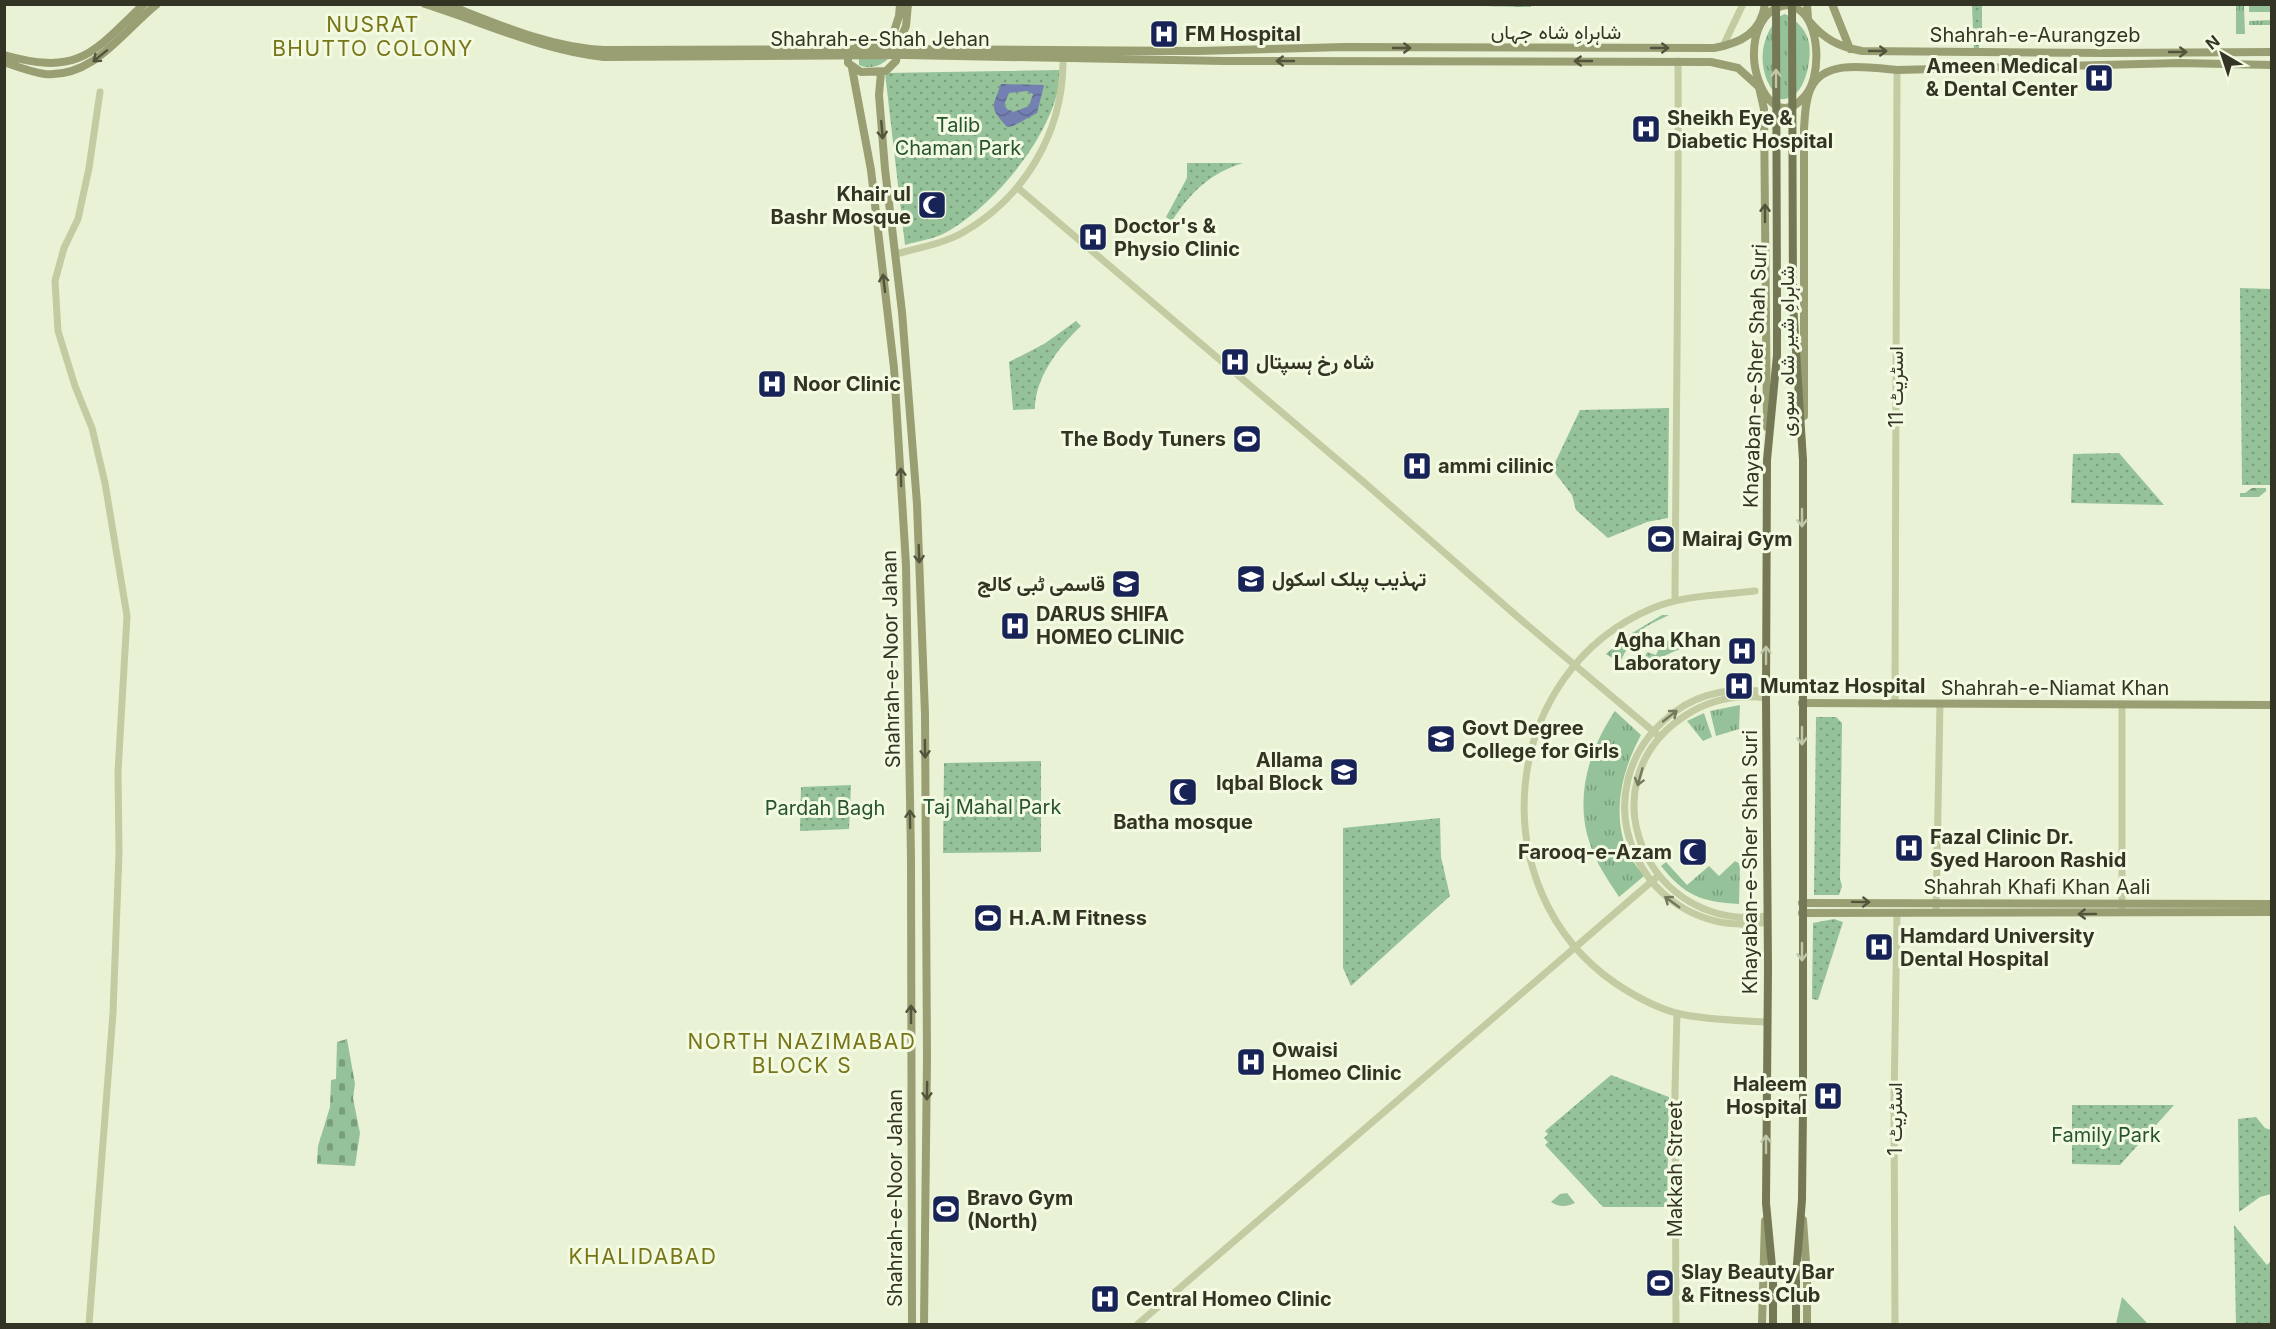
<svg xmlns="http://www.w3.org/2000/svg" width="2276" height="1329" viewBox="0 0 2276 1329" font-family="Inter,Vazirmatn,sans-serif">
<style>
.grass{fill:url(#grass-tufts)}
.forest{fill:url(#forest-firs)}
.cemetery{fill:url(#cemetery-stones)}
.park{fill:url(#park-dots)}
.water{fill:url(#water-waves);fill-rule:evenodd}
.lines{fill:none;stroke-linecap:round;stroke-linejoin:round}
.tertiary{stroke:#c2cba1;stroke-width:7}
.secondary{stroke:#9a9e73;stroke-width:8}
.primary{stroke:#757854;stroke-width:8}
.secondary-bridge{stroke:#9a9e73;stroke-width:8}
.primary-bridge{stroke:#757854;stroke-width:8}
.oneway{stroke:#53543c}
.oneway2{stroke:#c1c6a9}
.oneway3{stroke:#74785c}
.labels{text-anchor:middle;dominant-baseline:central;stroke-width:6;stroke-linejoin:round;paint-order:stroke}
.street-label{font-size:20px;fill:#343424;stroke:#f3fae2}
.poi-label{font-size:20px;font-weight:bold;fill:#343424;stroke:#f3fae2;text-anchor:start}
.park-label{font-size:20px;fill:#27542c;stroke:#f3fae2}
.neighbourhood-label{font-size:21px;letter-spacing:1.5px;fill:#777517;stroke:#f3fae2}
</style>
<defs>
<pattern id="grass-tufts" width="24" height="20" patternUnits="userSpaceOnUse" patternTransform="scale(1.5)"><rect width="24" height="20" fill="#95c299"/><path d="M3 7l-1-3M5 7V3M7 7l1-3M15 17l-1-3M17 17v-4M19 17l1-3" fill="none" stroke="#7a9e7d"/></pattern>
<pattern id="forest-firs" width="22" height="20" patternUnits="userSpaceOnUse" patternTransform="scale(1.5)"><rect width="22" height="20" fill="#95c299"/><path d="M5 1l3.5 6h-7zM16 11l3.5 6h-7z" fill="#7a9e7d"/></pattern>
<pattern id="cemetery-stones" width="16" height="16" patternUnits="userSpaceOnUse" patternTransform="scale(1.5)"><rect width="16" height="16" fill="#95c299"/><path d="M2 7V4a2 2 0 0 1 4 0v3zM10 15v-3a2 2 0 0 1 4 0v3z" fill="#7a9e7d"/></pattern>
<pattern id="park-dots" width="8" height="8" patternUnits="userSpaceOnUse" patternTransform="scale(1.5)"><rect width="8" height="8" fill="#95c299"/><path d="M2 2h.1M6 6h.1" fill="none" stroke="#7a9e7d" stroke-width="1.8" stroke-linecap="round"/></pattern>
<pattern id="water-waves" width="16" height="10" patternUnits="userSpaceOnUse" patternTransform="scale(1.5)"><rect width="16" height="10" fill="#7380b1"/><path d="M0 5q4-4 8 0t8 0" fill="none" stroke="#5f6a90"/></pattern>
</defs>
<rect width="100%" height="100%" fill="#eaf2d6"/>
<path class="grass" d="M2236,5h8l1,29h-9z
M2249,5h22v20h-22v-4l22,-1v-8h-22z
M1785,14c11,5 22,17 24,29 3,17 -4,59 -29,56 -20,-19 -23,-50 -8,-73 4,-6 6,-10 13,-12z
M859,58h30c-8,8 -19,12 -30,7z
M1662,615h7c-31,15 -34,16 -49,48l-14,-9 18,-16z
M1681,637l15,2 1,5 -22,7 -45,21 -7,-4 2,-10 8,1 2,-2 9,3 3,-8 9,3 5,-12 12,-4 6,3z
M1740,705l-1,24 -23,7 -6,-25z
M1615,711l26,24c-19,35 -30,79 -13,118 4,8 11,16 16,23l-25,21c-11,-17 -23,-34 -29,-53 -16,-46 -1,-95 25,-133z
M1704,713l8,24 -9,4 -16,-20z
M1735,861l5,3 -1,40c-37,-2 -54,-8 -78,-38l5,-4 21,23 22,-19 10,10z
M1567,1193l8,10c-9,4 -16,4 -24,-1l9,-8z
M2122,1297l26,27h-32z"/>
<path class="forest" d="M2252,488h14v3l-7,6h-19v-4h5z"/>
<path class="cemetery" d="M1531,4v3l-96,-2v-1z
M347,1039l8,45 -2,14 7,35 -5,33 -38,-2 1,-18 12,-39 1,-27 5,-1 1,-37z"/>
<path class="park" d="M1972,5h10v23h-3v24h-5z
M1061,70c-3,60 -65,135 -116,163 -11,6 -27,8 -40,12l-20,-172z
M1187,163h56c-33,10 -53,30 -71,58l-6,-4 21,-39z
M2240,288l31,1v196h-29z
M1076,321l5,5c-22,21 -46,51 -46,83l-22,1 -4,-48 35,-18z
M1669,408l-1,110 -21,4 -39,16 -32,-28 -4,-15 -20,-26 28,-59z
M2119,453l45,52 -93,-2 2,-49z
M1816,717h20l6,6 -2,156 2,7 -3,9h-25z
M1041,761v91l-98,1 1,-90z
M851,785l-2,44 -49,2 1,-44z
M1440,818l1,39 9,39 -99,90 -8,-18v-140z
M1834,919l9,3 -25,78 -6,-1 1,-76z
M1611,1075l58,22 -2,110h-64l-58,-62 3,-3 -4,-4 4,-4 -3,-3z
M2072,1105h102l-54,60 -48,-1z
M2256,1117l9,11 6,2v64l-11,3 -21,15 -1,-93z
M2234,1225l33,40 4,-4v63h-35z"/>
<path class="water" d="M1001,84l43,1 -7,28 -24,13 -6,1c-19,-21 -14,-20 -6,-43zM1027,91l6,3 -4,12 -16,6 -6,-3 -3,-4 5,-12z"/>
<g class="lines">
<path class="tertiary" d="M1723,46l20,-42
M1018,188l348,296 153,134 141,119
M896,254c22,-6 46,-10 66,-21 62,-35 100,-99 101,-169
M1755,591c-34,4 -71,4 -102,17 -154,64 -174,281 -38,375 18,12 40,24 61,30 23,6 66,8 90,9
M1675,600c1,-179 4,-359 3,-539
M1767,692c-32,-5 -65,0 -91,19 -105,76 -36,233 92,211
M1766,698c-30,-4 -58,2 -83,19 -99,67 -36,216 84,199
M1895,703l2,-633
M2122,907v-203
M1936,913l4,-209
M89,1324l24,-311 6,-160 -1,-81 9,-156 -22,-133 -13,-55 -17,-42 -17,-55 -3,-50 9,-33 14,-29 11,-51 11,-76
M1138,1324l520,-448
M1676,1324l-1,-234 2,-77
M1895,1324l-1,-222 3,-189"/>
<path class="secondary" d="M425,4c60,19 116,46 179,53
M446,4c49,19 104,44 158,46
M1807,4l1,15
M1832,4l18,45
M1787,5c6,2 12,3 16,8 17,17 18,65 2,83 -29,34 -50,-12 -51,-38 -1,-24 8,-50 33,-53z
M1809,21c15,18 30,26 53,30l245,2 165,-1
M886,40l5,1 8,6 -3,14 -10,10 -25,1 -13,-9v-6l10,-11z
M891,41l8,-25 1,-12
M898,45l8,-19 2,-22
M904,49l294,2 146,-4 370,1c27,-5 47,-15 51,-44
M4,55c75,21 88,-1 140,-51
M905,55l319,6 487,1 27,6 21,19
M4,62c14,5 27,10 41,12 49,4 78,-43 112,-70
M852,68l19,102 23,198 12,197 5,293 1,466
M881,72l-2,23 6,74 17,143 15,192 8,210 2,343 -3,267
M1759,87l5,22 3,318
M1804,416v-287c1,-13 1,-29 7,-41 14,-30 60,-20 86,-18l283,-7 92,2
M1802,703l470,2
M1802,903l470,1
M1802,913l470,-1
M1803,1220l4,56v48
M1762,1324l3,-103"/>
<path class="primary" d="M1793,304l10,156v649l-1,91 -6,76v48
M1773,1324v-47l-7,-74 2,-234 -2,-271 1,-238 10,-105v-50"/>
<path class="secondary-bridge" d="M604,50l300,-1
M604,57l301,-2"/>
<path class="primary-bridge" d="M1776,4l1,301
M1792,4l1,300"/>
</g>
<defs><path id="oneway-shaft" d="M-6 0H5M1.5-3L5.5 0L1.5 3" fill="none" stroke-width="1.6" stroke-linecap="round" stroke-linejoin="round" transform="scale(1.5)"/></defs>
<g class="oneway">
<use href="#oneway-shaft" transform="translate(1402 48)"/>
<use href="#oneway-shaft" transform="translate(1660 48)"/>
<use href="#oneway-shaft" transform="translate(1878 51)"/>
<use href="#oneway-shaft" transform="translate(2178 52)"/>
<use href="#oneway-shaft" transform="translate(100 56) rotate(141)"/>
<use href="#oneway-shaft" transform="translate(1285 61) rotate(-180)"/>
<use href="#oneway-shaft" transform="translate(1583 61) rotate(-180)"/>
<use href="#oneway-shaft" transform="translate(882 130) rotate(85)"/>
<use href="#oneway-shaft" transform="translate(1765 213) rotate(-90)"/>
<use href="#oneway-shaft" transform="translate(884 283) rotate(-97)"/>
<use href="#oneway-shaft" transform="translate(901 477) rotate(-91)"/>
<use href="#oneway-shaft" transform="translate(919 554) rotate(88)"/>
<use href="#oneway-shaft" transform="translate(925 749) rotate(89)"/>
<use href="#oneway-shaft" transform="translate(910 819) rotate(-91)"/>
<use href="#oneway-shaft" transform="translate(1861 902) rotate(1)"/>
<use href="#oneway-shaft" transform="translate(2087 914) rotate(179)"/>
<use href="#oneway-shaft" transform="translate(911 1014) rotate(-90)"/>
<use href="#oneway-shaft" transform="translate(927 1091) rotate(91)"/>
</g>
<g class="oneway2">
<use href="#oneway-shaft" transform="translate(1776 78) rotate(-90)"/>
<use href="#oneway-shaft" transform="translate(1802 518) rotate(90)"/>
<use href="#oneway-shaft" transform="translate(1766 655) rotate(-90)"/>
<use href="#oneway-shaft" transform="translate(1802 736) rotate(90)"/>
<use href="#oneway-shaft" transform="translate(1802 952) rotate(90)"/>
<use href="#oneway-shaft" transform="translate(1766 1144) rotate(-90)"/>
</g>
<g class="oneway3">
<use href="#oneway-shaft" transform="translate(1670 716) rotate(-38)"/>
<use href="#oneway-shaft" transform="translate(1640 777) rotate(106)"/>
<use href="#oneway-shaft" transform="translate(1672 902) rotate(-144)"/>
</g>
<defs>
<g id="hospital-square" transform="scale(1.5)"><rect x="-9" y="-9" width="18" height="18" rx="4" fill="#182458" stroke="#f3fae2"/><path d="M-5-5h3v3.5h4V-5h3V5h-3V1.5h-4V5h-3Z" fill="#fff"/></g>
<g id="mosque-square" transform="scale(1.5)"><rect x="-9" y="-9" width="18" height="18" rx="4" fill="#182458" stroke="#f3fae2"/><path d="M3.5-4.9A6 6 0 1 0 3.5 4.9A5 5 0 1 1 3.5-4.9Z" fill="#fff"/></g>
<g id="stadium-square" transform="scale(1.5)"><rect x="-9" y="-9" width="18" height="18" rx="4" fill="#182458" stroke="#f3fae2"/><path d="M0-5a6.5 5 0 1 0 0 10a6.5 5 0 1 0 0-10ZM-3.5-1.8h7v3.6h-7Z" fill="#fff"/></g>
<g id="university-square" transform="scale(1.5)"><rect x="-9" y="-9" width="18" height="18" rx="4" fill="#182458" stroke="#f3fae2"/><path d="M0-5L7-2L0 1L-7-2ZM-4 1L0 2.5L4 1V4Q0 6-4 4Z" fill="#fff"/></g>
</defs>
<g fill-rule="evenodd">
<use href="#hospital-square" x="1164" y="34"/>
<use href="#hospital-square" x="2099" y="78"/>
<use href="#hospital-square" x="1646" y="129"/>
<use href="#mosque-square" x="932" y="205"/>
<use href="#hospital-square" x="1093" y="237"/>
<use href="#hospital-square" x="1235" y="362"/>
<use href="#hospital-square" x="772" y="384"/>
<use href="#stadium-square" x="1247" y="439"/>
<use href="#hospital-square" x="1417" y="466"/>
<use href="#stadium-square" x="1661" y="539"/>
<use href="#university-square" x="1251" y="579"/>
<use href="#university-square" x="1126" y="584"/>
<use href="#hospital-square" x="1015" y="626"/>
<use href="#hospital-square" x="1742" y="651"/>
<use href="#hospital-square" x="1739" y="686"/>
<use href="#university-square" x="1441" y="739"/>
<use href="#university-square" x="1344" y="772"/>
<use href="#mosque-square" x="1183" y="792"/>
<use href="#hospital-square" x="1909" y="848"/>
<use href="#mosque-square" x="1693" y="852"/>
<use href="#stadium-square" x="988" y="918"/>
<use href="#hospital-square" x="1879" y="947"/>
<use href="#hospital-square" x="1251" y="1062"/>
<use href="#hospital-square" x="1828" y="1096"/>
<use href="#stadium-square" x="946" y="1209"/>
<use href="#stadium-square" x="1660" y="1283"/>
<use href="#hospital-square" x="1105" y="1299"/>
</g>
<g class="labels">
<g class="street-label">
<text x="1556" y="32">شاہراہِ شاہ جہاں</text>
<text x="2035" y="35">Shahrah-e-Aurangzeb</text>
<text x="880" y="39">Shahrah-e-Shah Jehan</text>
<text transform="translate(1787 351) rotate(-90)">شاہراہِ شیر شاہ سوری</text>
<text transform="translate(1755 376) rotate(-88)">Khayaban-e-Sher Shah Suri</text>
<text transform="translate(1896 387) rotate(-90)">اسٹریٹ 11</text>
<text transform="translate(891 659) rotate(-91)">Shahrah-e-Noor Jahan</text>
<text x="2055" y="688">Shahrah-e-Niamat Khan</text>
<text transform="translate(1750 862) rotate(-90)">Khayaban-e-Sher Shah Suri</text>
<text x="2037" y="887">Shahrah Khafi Khan Aali</text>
<text transform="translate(1895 1119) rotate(-90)">اسٹریٹ 1</text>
<text transform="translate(1675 1169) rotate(-90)">Makkah Street</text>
<text transform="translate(895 1198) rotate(-90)">Shahrah-e-Noor Jahan</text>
</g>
<g class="poi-label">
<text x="1185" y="34">FM Hospital</text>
<text x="2078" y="66" text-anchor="end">Ameen Medical<tspan x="2078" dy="23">&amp; Dental Center</tspan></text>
<text x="1667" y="118">Sheikh Eye &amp;<tspan x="1667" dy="23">Diabetic Hospital</tspan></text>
<text x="911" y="194" text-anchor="end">Khair ul<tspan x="911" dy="23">Bashr Mosque</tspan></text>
<text x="1114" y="226">Doctor's &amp;<tspan x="1114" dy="23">Physio Clinic</tspan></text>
<text x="1256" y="362">شاہ رخ ہسپتال</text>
<text x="793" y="384">Noor Clinic</text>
<text x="1226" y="439" text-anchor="end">The Body Tuners</text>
<text x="1438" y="466">ammi cilinic</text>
<text x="1682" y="539">Mairaj Gym</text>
<text x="1272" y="579">تہذیب پبلک اسکول</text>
<text x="1105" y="584" text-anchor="end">قاسمی ٹبی کالج</text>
<text x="1036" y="614">DARUS SHIFA<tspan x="1036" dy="23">HOMEO CLINIC</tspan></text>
<text x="1721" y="640" text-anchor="end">Agha Khan<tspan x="1721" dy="23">Laboratory</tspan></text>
<text x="1760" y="686">Mumtaz Hospital</text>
<text x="1462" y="728">Govt Degree<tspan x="1462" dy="23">College for Girls</tspan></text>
<text x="1323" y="760" text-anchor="end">Allama<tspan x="1323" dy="23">Iqbal Block</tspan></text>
<text x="1183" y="822" text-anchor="middle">Batha mosque</text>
<text x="1930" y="837">Fazal Clinic Dr.<tspan x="1930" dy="23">Syed Haroon Rashid</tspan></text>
<text x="1672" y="852" text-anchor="end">Farooq-e-Azam</text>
<text x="1009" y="918">H.A.M Fitness</text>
<text x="1900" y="936">Hamdard University<tspan x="1900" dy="23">Dental Hospital</tspan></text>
<text x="1272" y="1050">Owaisi<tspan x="1272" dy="23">Homeo Clinic</tspan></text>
<text x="1807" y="1084" text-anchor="end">Haleem<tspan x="1807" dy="23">Hospital</tspan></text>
<text x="967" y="1198">Bravo Gym<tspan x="967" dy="23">(North)</tspan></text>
<text x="1681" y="1272">Slay Beauty Bar<tspan x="1681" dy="23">&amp; Fitness Club</tspan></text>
<text x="1126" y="1299">Central Homeo Clinic</text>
</g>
<g class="park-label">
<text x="958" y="125">Talib<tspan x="958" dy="23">Chaman Park</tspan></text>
<text x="992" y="807">Taj Mahal Park</text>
<text x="825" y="808">Pardah Bagh</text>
<text x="2106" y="1135">Family Park</text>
</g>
<g class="neighbourhood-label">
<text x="373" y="24">NUSRAT<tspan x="373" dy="24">BHUTTO COLONY</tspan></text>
<text x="802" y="1041">NORTH NAZIMABAD<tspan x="802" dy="24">BLOCK S</tspan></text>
<text x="643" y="1256">KHALIDABAD</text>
</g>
</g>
<rect width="2276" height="1329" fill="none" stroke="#343424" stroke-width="12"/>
<g transform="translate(2222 54) rotate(321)" stroke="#f3fae2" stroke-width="4.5" paint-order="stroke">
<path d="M0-4.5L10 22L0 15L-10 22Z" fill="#343424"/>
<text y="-9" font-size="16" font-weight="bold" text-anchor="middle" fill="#343424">N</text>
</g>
</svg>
